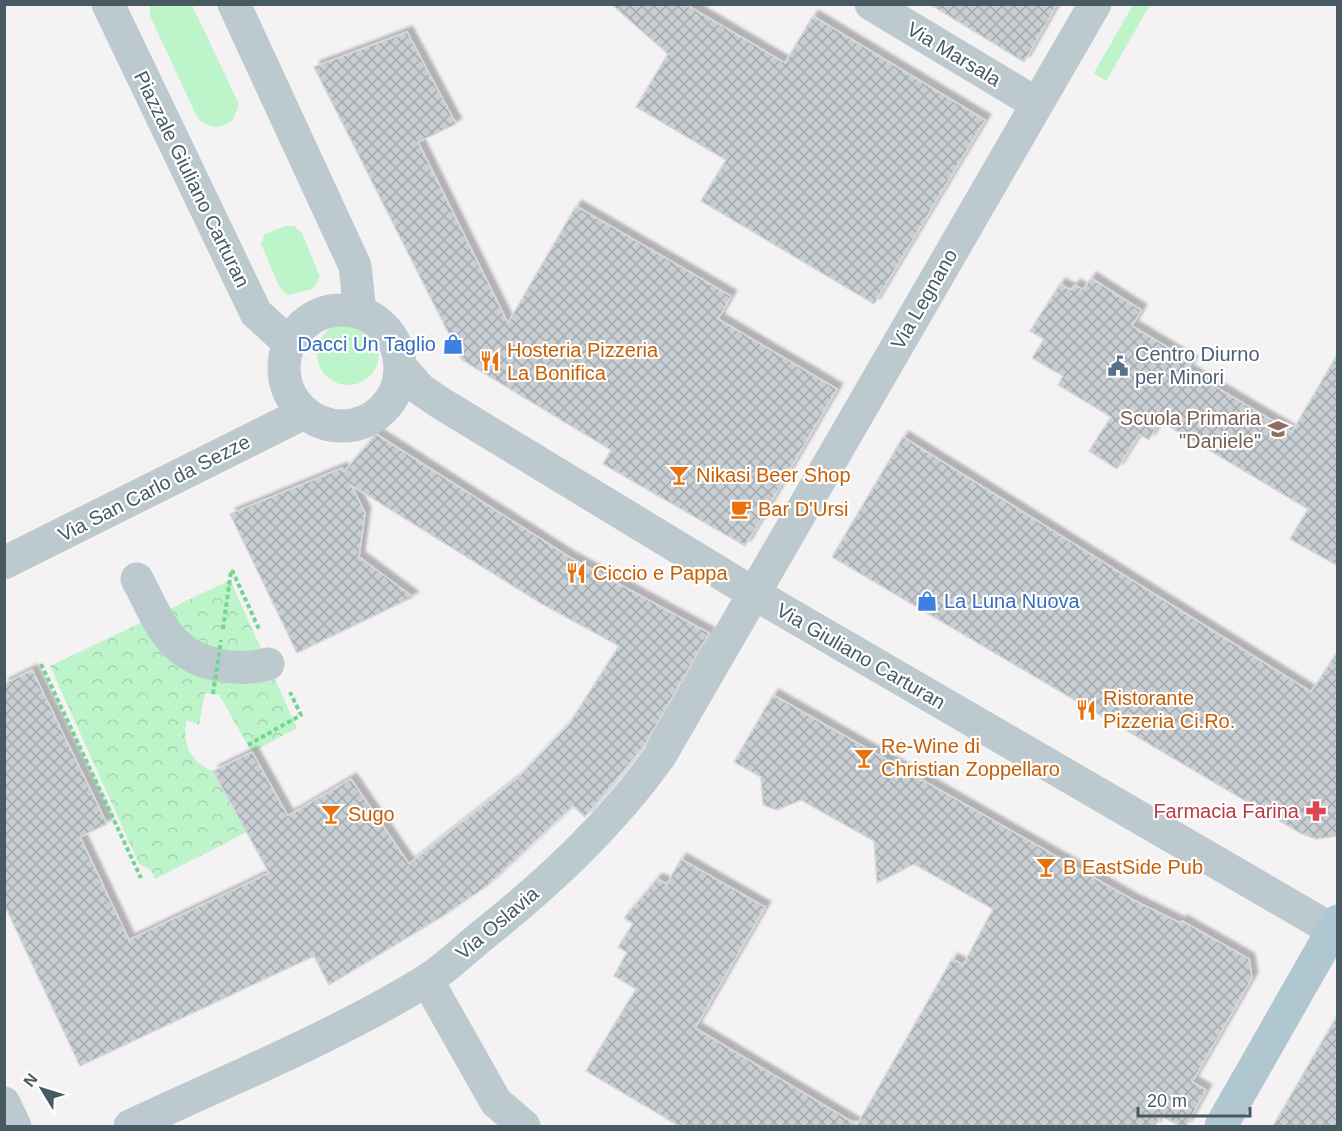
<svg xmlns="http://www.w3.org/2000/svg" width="1342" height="1131" viewBox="0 0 1342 1131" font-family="Helvetica,sans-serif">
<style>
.green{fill:#bef4c9}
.park{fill:url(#park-crowns)}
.building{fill:url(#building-cross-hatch);stroke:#d5d9de;stroke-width:1.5;filter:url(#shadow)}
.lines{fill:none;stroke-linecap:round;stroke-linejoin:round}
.path{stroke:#73d593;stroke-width:4;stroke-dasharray:4.5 3;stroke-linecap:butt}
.minor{stroke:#bccacf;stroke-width:33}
.major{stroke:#b0c7d2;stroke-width:33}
.path-bridge{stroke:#73d593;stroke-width:4;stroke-dasharray:4.5 3;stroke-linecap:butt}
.labels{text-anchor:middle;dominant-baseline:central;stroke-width:4.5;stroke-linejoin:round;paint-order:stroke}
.street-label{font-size:20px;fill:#485a61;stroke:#fff}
.shop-label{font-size:20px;fill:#366cbe;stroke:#fff;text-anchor:end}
.food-label{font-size:20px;fill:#c56008;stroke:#fff;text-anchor:start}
.service-label{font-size:20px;fill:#4e5e75;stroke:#fff;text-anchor:start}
.education-label{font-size:20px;fill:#785e54;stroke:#fff;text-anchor:end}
.health-label{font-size:20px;fill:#be3a42;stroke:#fff;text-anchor:end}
</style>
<defs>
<pattern id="park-crowns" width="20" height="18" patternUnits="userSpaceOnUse" patternTransform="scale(1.5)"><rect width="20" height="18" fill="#bef4c9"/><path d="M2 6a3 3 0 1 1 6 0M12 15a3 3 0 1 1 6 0" fill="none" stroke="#a5d3af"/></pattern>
<pattern id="building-cross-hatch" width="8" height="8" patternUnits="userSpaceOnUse" patternTransform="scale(1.5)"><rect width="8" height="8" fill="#c8ced2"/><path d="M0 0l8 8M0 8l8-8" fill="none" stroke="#a4aaae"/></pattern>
<filter id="shadow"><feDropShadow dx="5.5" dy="-5.5" stdDeviation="1.5" flood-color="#0004"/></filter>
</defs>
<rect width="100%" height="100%" fill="#f4f2f2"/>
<path class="green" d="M150,5h42l46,97v6l-6,13c-13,8 -22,8 -34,-2l-48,-103z
M1133,5h17l-44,76 -12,-8z
M285,226h9l8,7 18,44 -7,12 -26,6 -8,-9 -18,-42 4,-10z
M317 354a31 31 0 1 1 62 0a31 31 0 1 1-62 0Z"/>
<path class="park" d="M230,580l67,148 -45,24 -33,-57 -14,-2 -6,32 -12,-5c-6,23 4,43 26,51l34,61 -92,47 -4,-9 -12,-6 -89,-198z"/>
<path class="building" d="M611,4h74l100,59 28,-47 172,104 -111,184 -173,-103 25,-41 -90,-53 32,-53z
M929,4h128l-33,58z
M407,32l49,92 -38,18 90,181 68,-117 155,90 -13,23 119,70 -92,157 -142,-82 8,-14 -149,-90 -148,-293z
M1091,278l50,32 -9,16 60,36 -5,8 105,62 46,-79v213l-48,-27 18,-30 -148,-88 -11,19 -10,-6 -22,35 -28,-18 22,-34 -53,-32 5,-9 -31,-18 12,-19 -14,-8 30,-47 11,6 4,-5 8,5z
M376,434l193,123 140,76 -65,113 -59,71 -12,-11 -85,79 -45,31 -114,69 -15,-29 -234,110 -76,-162v-220l28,-14 75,154 -27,13 49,103 140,-67 -56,-102 39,-19 36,64 63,-37 58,85 109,-86 51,-54 50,-78 -77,-42 -191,-119 14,28 -6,44 54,40 -116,56 -67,-139 112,-46 2,4z
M903,437l408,255 27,-41v185l-22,3 -16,-6 -468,-276z
M773,695l360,205 47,23 2,-2 67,38 3,19 -60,104 14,8 -20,36h-6l-19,-10 -6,10h-476l-93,-55 50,-82 -22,-13 13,-24 -9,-5 15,-23 -9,-6 33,-39 10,5 14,-25 84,48 -70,121 162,97 95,-166 11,6 30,-56 -79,-45 -37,19 -3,-42 -73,-41 -24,10 -14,-5 -2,-28 -27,-15z
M1338,1014v112h-65z"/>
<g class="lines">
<path class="path" d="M232,570l27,59
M223,629l8,-58
M41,664l100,214
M248,745l53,-30 -11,-23"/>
<path class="minor" d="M108,4l148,309 33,30
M234,4l121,262 5,46
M871,4l166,100
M284 368a58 58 0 1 1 116 0a58 58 0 1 1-116 0Z
M401,367l19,22 19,13 314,191 585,340
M4,563l300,-150
M137,579c11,20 20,44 35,61 23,26 65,32 96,24
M427,980l69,122 28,24
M4,1103l11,23
M130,1126c98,-46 202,-88 294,-144 20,-12 37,-29 54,-43 68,-54 132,-113 182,-183l435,-752"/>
<path class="major" d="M1221,1126l117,-205"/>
<path class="path-bridge" d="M213,694l8,-54"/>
</g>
<defs>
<g id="shop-bare" transform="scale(1.62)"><path d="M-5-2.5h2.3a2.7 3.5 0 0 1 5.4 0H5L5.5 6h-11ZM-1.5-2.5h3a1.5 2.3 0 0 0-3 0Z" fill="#3f7fe0" stroke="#fff" stroke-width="2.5" paint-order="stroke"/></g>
<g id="restaurant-bare" transform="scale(1.62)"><path d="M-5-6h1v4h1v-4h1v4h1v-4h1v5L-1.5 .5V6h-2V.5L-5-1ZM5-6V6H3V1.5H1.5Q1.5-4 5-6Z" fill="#e8710a" stroke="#fff" stroke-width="2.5" paint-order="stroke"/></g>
<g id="civic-bare" transform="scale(1.62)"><path d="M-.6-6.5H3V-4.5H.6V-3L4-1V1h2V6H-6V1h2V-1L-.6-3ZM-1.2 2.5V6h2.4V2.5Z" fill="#5c6f8a" stroke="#fff" stroke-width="2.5" paint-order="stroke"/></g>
<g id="school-bare" transform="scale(1.62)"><path d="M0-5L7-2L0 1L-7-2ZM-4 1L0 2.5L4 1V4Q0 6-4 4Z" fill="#8d6e63" stroke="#fff" stroke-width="2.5" paint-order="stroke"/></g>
<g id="bar-bare" transform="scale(1.62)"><path d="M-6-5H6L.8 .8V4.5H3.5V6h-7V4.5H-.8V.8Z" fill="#e8710a" stroke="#fff" stroke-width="2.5" paint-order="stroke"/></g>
<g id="cafe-bare" transform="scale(1.62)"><path d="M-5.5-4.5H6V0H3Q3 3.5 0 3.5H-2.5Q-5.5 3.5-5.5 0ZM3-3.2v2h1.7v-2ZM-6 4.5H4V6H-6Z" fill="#e8710a" stroke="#fff" stroke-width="2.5" paint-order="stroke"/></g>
<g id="pharmacy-bare" transform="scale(1.62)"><path d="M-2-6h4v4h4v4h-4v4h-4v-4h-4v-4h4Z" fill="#e0444e" stroke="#fff" stroke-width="2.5" paint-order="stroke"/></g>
</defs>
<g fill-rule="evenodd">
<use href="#shop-bare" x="453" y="344"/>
<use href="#restaurant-bare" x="490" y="361"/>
<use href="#civic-bare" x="1118" y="366"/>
<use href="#school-bare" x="1278" y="429"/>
<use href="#bar-bare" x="679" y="475"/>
<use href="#cafe-bare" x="741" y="509"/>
<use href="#restaurant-bare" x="576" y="573"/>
<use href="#shop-bare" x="927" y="601"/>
<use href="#restaurant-bare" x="1086" y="710"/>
<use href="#bar-bare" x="864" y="758"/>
<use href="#pharmacy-bare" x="1316" y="811"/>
<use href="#bar-bare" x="331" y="814"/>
<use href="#bar-bare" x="1046" y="867"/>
</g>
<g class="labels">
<g class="street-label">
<text transform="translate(954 54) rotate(31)">Via Marsala</text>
<text transform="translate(192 179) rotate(64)">Piazzale Giuliano Carturan</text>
<text transform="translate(924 299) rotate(-60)">Via Legnano</text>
<text transform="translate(154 488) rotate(-27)">Via San Carlo da Sezze</text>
<text transform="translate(861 656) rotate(30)">Via Giuliano Carturan</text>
<text transform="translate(497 923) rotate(-40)">Via Oslavia</text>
</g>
<g class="shop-label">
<text x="436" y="344">Dacci Un Taglio</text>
<text x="944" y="601" text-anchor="start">La Luna Nuova</text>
</g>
<g class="food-label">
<text x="507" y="350">Hosteria Pizzeria<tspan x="507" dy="23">La Bonifica</tspan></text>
<text x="696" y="475">Nikasi Beer Shop</text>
<text x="758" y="509">Bar D'Ursi</text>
<text x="593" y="573">Ciccio e Pappa</text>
<text x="1103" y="698">Ristorante<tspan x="1103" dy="23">Pizzeria Ci.Ro.</tspan></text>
<text x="881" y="746">Re-Wine di<tspan x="881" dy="23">Christian Zoppellaro</tspan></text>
<text x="348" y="814">Sugo</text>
<text x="1063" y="867">B EastSide Pub</text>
</g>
<g class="service-label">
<text x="1135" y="354">Centro Diurno<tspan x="1135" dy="23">per Minori</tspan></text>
</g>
<g class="education-label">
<text x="1261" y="418">Scuola Primaria<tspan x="1261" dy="23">"Daniele"</tspan></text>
</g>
<g class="health-label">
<text x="1299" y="811">Farmacia Farina</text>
</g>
</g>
<rect width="1342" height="1131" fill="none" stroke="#485a61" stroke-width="12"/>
<g transform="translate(42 1089) rotate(308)" stroke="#ffffff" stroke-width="4.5" paint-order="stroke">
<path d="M0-4.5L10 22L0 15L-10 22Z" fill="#485a61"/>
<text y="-9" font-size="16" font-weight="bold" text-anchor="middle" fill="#485a61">N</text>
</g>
<path d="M1138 1107v9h112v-9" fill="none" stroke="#485a61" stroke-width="3"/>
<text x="1147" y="1107" font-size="18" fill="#485a61" stroke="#ffffff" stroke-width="4.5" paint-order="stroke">20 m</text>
</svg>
